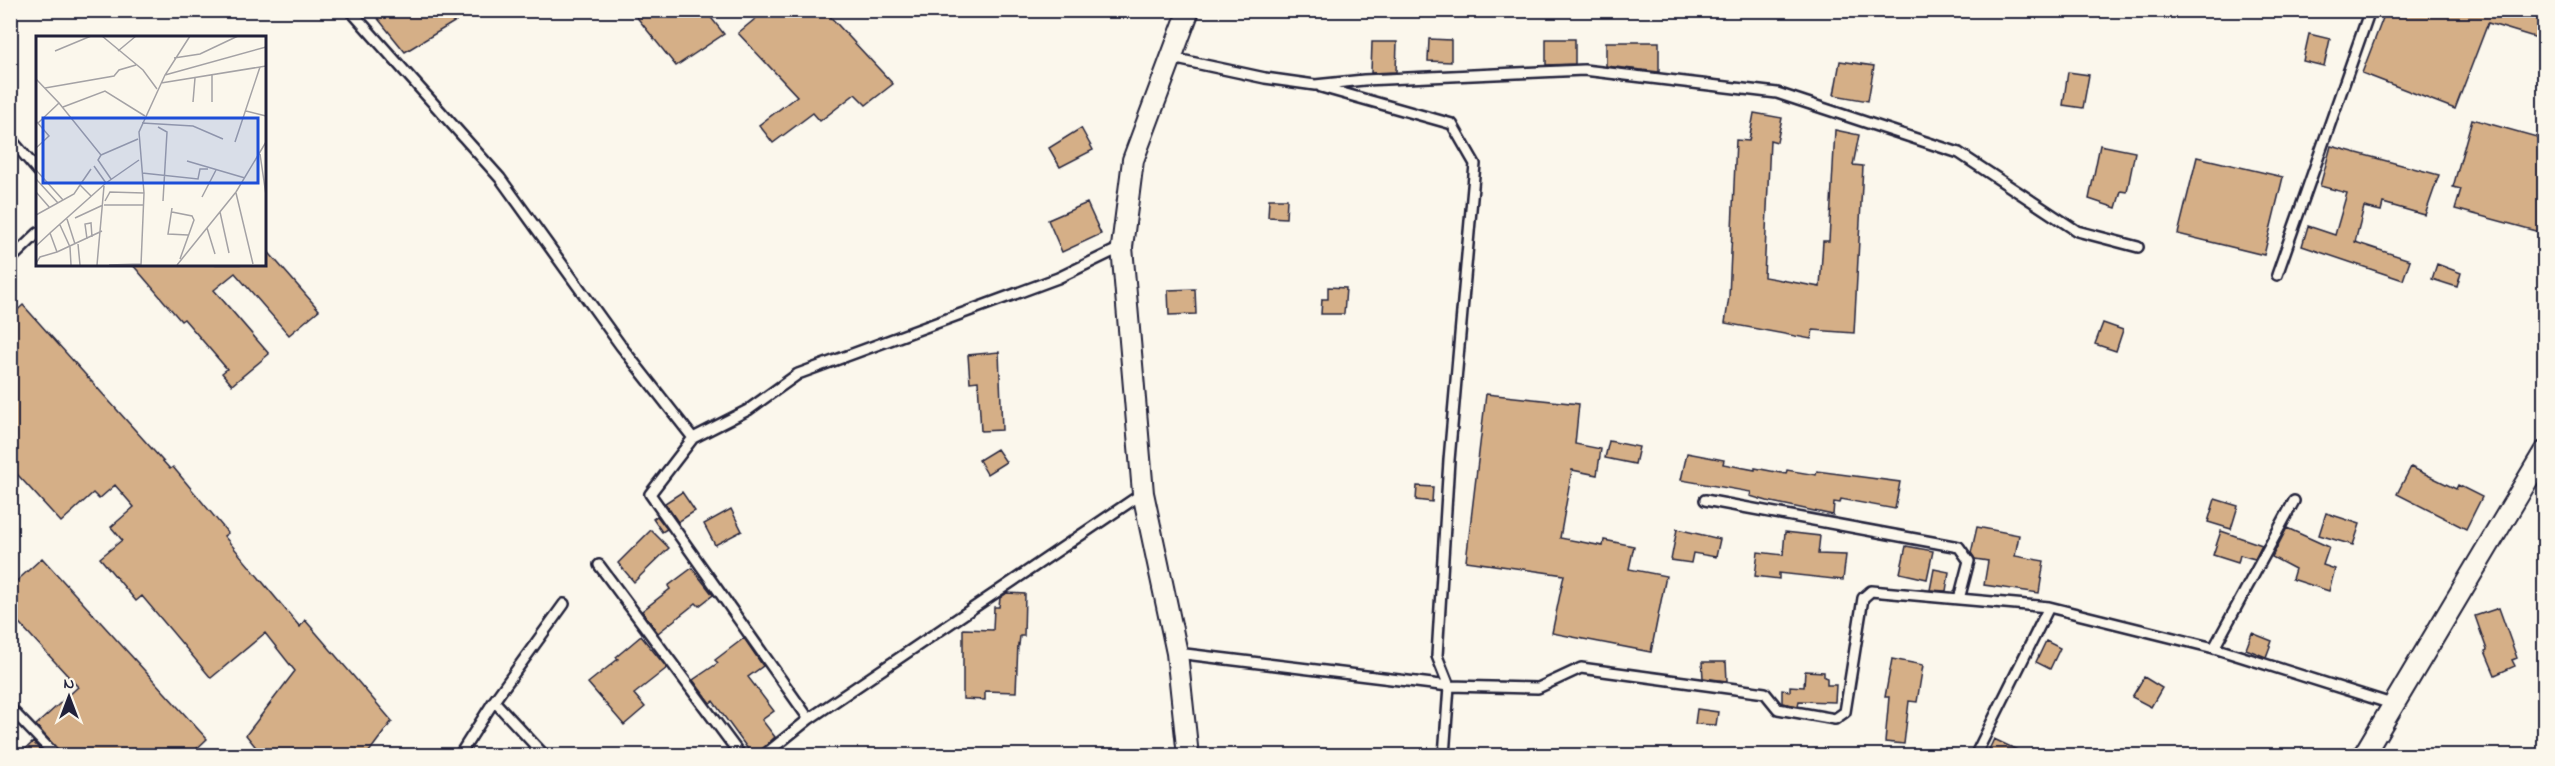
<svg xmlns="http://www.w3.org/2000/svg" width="2555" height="766" viewBox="0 0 2555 766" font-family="'Indie Flower',sans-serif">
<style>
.building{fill:#d5af87;stroke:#22223b;stroke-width:1.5}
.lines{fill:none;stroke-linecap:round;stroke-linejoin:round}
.service-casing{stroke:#22223b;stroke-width:14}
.minor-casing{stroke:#22223b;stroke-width:24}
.service{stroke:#fbf7ec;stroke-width:9}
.minor{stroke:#fbf7ec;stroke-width:20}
.inset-road{fill:none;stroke:#a4a2a5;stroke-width:1.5}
.view{fill:#1d4ed8;fill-opacity:0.15;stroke:#1d4ed8;stroke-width:3}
.inset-edge{fill:none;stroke:#22223b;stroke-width:3}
</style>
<rect width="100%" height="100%" fill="#fbf7ec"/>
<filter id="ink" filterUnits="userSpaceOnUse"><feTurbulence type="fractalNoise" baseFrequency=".0167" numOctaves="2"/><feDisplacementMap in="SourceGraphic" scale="12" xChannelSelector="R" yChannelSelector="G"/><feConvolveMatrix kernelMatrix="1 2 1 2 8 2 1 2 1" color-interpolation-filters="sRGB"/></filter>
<g filter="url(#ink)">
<path class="building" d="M371,10h103l-69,42z
M631,10h74l19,24 -48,32z
M766,10h58l69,74 -27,21 -11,-11 -35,27 -7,-8 -40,30 -14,-18 38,-29 -59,-63z
M2386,10h158v30l-56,-17 -33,86 -93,-36z
M2309,34l21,5 -6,27 -21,-5z
M1429,39l22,1v22l-23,-1z
M1546,39h29v25l-29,1z
M1372,42h25l-1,30 -25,1z
M1606,42h53v30l-53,-6z
M1840,61l34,5 -6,35 -34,-6z
M2068,72l21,3 -6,33 -20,-3z
M1754,113l28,5 -5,24 -7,-2 -6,137 56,10 3,-46h6l6,-111 24,5 -6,30 10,1 -9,167 -41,-3 -2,9 -86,-16 4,-26 7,-157 13,1z
M2472,119l72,20v94l-89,-24 6,-20 -8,-2z
M1081,128l12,22 -33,17 -11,-19z
M2100,145l35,7 -8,40 -6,-1 -5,17 -27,-9z
M2331,146l108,29 -14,40 -42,-12 -2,8 -17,-4 -9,35 55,18 -7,20 -101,-34 6,-20 27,9 12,-42 -27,-7z
M2197,157l86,20 -19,78 -86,-21z
M1269,199h18l-1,19 -18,-1z
M1087,203l14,31 -39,18 -14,-32z
M264,247l55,63 -30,25 -54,-62 -21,17 55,64 -37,31 -10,-12 5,-4 -43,-50 -3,2 -49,-57h132z
M2437,264l24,9 -4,14 -25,-8z
M1328,287l18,1 -2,26h-23l1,-15h6z
M1195,289l1,25 -27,1 -1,-25z
M23,305l147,164 3,-2 55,66 -4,3 76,91 5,-7 87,101 -26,35h-103l-17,-21 49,-64 -30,-38 -54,45 -69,-82 -6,5 -36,-43 22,-18 -11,-13 23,-20 -19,-22 -16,14 -6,-6 -32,29 -44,-48 -7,-10v-147z
M2103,323l20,7 -7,21 -21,-7z
M999,352l3,78 -21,1 -3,-50 -8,1 -2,-27z
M1486,394l93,10 -4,40 26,5 -4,26 -25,-5 -12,68 43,8 1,-6 30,6 -5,23 37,7 -15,76 -99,-19 12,-58 -98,-14z
M1609,441l30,6 -4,17 -30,-6z
M997,449l9,13 -19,12 -8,-14z
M1687,453l37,7 -1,4 32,6v-2l31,6 1,-4 29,5 1,-4 83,11 -5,27 -54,-10 -1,4 -6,-1 -1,13 -66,-14 -17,-5 1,-4 -70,-12z
M2411,467l45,22 2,-4 24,12 -16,32 -69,-35z
M1417,486l16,1 -1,15 -16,-2z
M682,492l13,19 -17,11 -13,-19z
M2215,499l23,7 -7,23 -23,-7z
M731,509l11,22 -27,14 -11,-21z
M2326,513l34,11 -7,21 -34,-10z
M657,516l10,13 -5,3 -9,-13z
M1977,527l42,8 -4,21 29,5 -5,32 -55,-8 4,-24 -13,-2 -4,-6z
M2287,528l42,19 -6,18 12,4 -6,22 -37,-12 3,-10 -23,-12z
M1677,529l43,10 -4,18 -23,-4 -2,10 -20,-3z
M651,530l18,18 -35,34 -16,-19z
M2221,531l41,14 -7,14 -15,-4 -2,8 -25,-8z
M1785,532l35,4 -2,18 28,1 -3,25 -64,-7v6l-24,-3 3,-24 25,3z
M1906,546l27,5 -6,28 -27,-6z
M42,558l165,181 -18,17h-126l-27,-31 42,-38 -68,-74v-26z
M692,568l21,27 -14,11 -3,-3 -38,30 -16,-22 28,-22 -2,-3z
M1934,569l15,3 -3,19 -16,-1z
M1007,593l18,1 -1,42h-4l-1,9 -1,-1 -2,48 -31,-1v9l-22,-1v-70l30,1 1,-23h5l1,-9z
M2499,608l18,50 -5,2 3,6 -20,9 -10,-24 2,-1 -12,-34z
M2252,633l20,8 -6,16 -20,-8z
M641,636l26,32 -33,26 11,13 -21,18 -36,-42 30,-24 -2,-2z
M744,638l19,28 -15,11 26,34 -12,9 13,17 -20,19h-2l-40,-55 -3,2 -17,-23 25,-17 -3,-3z
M2046,641l14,7 -10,21 -14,-7z
M1892,659l31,6 -6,37 -8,-1 -5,43 -19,-2 4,-45h-4z
M1702,662h24l1,19 -24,-3z
M1805,671l19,1v5l3,1v7h9l-1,17 -36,-1 -1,5 -16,-3v-13l8,1v-5l14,1z
M2144,677l18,11 -11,19 -19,-10z
M1697,709l21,3 -2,13 -21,-1z
M1994,739l36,17h-44z
M33,742l13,14h-28z"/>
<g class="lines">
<g class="service-casing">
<path id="service" d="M350,10l150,168 121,168 72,92 -43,56 159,225
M1172,58l93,20 50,7 49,-5 220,-10 193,23 182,60 118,78 61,16
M1321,87l131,37 23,40 -26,296 -12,196 12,30 -5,70
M10,138l28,33
M10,260l28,-27
M2277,275l93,-265
M693,438l55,-28 50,-36 260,-96 64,-31
M1705,500l254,47 10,14 -10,38 90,8 165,41 181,57
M599,565l142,191
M2214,648l80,-147
M1177,653l272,33 89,2 43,-20 184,25 13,16 57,10 10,-7 18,-114 8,-7 88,8
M494,701l51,55
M10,708l46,48
M459,756l35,-55 70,-97
M763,756l46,-37 334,-226
M1975,756l74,-149"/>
</g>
<g class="minor-casing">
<path id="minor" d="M1188,756l-11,-103 -34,-160 -21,-246 11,-87 56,-150
M2363,756l181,-304"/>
</g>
<use href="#service" class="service"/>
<use href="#minor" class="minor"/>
</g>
</g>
<g transform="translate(36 36)">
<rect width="230" height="230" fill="#fbf7ec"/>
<path class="inset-road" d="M66,0l41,34 14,19M19,15l36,-15M82,15l18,-15M138,22l26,-4 38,-18M129,39l101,-28M176,39v27M0,43l23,24 -21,20M125,47l105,-17M9,52l69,-12 5,-6 17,-5M157,66l2,-24M23,67l42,52 -3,5 13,19M27,71l42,-16 40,25M210,75l20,5M106,87l51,3 30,13M122,91l9,5 -4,69M199,106l25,-75M0,112l13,-12 -12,-14M224,118l6,41M65,119l37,-16M151,125l58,17M58,130l12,17M55,133l-11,16 11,11M0,134l27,30M106,137l56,6 2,-10h8M0,143l22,24M0,156l14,16M200,157l17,71M166,161l14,-27M69,165l5,-9 34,1M68,169h40M136,172l-4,26 20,1M136,176l20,4 2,4 -14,39M184,176l9,41M0,179l38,-21 6,-9M39,182l28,-13M31,183l8,25M24,189l10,22 1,18M171,192l8,26M51,203l-2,-15 6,-1 1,14M42,208l2,21M0,210l14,-13M21,216l45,-21M0,227l4,-6 17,-5 -7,-19 56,-50 33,-23M61,229l7,-79M73,229l32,-1M105,229l3,-72 -5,-61 26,-57 25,-39M141,229l59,-73 30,-50"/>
<path class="view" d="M7,82h215v65h-215z"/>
<rect width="230" height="230" class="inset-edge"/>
</g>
<rect width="2555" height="766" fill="none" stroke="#fbf7ec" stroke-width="36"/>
<rect x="18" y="18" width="2519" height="730" fill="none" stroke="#22223b" stroke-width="2" filter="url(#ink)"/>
<g transform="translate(69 697)" stroke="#fbf7ec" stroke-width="4.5" paint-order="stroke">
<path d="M0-4.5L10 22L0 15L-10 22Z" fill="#22223b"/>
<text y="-9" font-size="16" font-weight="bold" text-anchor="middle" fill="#22223b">N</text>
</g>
</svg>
